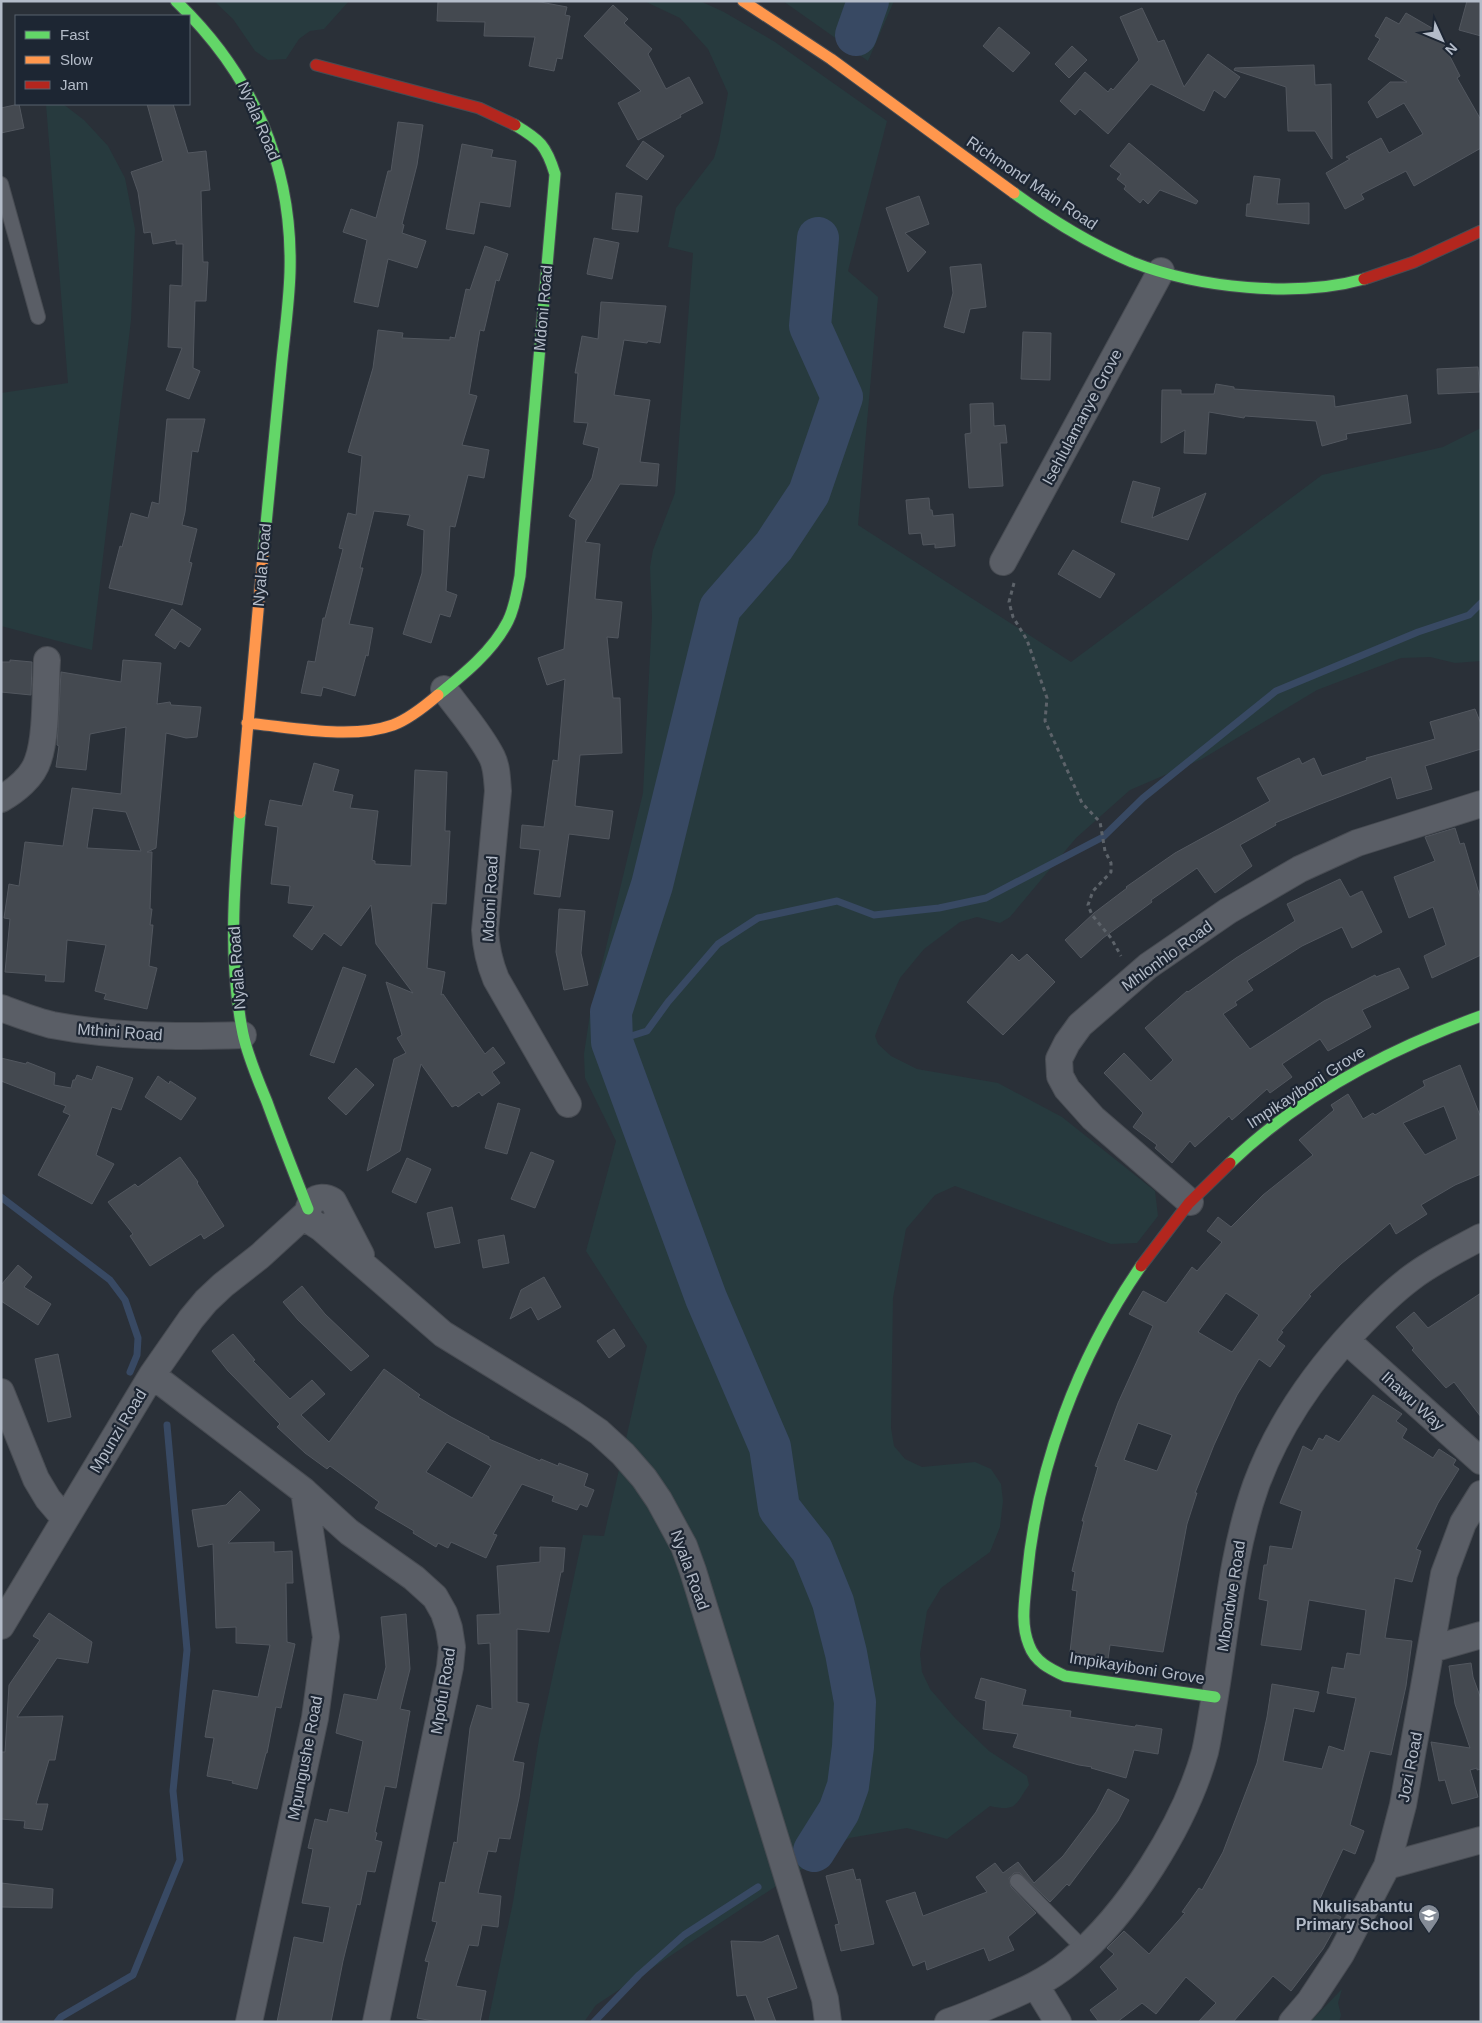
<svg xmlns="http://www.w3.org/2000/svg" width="1482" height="2023" viewBox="0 0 1482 2023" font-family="Arial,sans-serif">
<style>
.green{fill:#273a3e}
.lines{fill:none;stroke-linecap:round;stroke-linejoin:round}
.stream{stroke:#384963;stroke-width:7}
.river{stroke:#384963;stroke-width:42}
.building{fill:#444950;stroke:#52575f;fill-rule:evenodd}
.lane-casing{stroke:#484c53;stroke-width:16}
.street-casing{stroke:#484c53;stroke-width:28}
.fast-casing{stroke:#484c53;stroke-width:13}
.slow-casing{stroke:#484c53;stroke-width:13}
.jam-casing{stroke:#484c53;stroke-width:13}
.path{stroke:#5d636a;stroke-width:3;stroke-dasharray:4 4;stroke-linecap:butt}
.lane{stroke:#5a5e66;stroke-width:14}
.street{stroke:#5a5e66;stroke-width:26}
.fast{stroke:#63d668;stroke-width:11}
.slow{stroke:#ff974d;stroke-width:11}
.jam{stroke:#b3261e;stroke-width:11}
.labels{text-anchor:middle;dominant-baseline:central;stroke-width:4.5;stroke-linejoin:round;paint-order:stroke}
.street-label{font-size:16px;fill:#b4bcc9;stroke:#1d2633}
.poi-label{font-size:16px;font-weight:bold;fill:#b4bcc9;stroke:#1d2633;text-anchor:end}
</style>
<rect width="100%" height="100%" fill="#2a3038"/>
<path class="green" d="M214,1h135l-25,28 -14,2 -11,8 -13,20 -18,1 -13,-9 -22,-32z
M644,1h56l24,11 51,30 112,79 -39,150 30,26 -20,228 213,137 251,-187 121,-28 38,-19v233l-26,2 -25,-6 -29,1 -84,32 -115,69 -72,31 -54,48 -66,79 -10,6 -23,-6 -17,5 -36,27 -24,29 -22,50 -3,8 3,8 13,12 26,13 81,14 64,34 93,74 3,25 -21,27 -26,1 -156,-58 -20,9 -29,34 -13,69 -2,130 3,18 11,13 17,8 53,-5 16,7 10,15 2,17 -3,26 -10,25 -49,36 -14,23 -7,43 2,18 8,17 25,29 34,33 38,25 2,9c-14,20 -12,27 -39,21l-43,33 -40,-11 -58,10 -253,167 -12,17h-96l25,-120 26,-163 44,-204 21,1 43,-190 -61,-95 30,-110 -31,-63 -1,-24 6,-40 53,-221 9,-176 -2,-50 3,-17 22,-57 18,-240 -25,-6 8,-39 38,-50 5,-17 9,-48 -20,-44 -28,-31z
M783,1h111l-26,60z
M46,104h17l21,16 24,26 17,32 10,51 -4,91 -39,330 -91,-24v-233l67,-10z
M1342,1989l-4,14 3,12 -2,7h-29z"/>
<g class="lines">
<path class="stream" d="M612,1042l35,-11 21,-29 50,-58 40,-26 79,-17 37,14 65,-7 47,-10 117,-61 40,-39 133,-107 142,-59 51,-17 12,-12
M1,1197l109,83 15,20 13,38 -1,17 -7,17
M57,2022l4,-5 72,-42 47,-115 -7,-69 14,-141 -20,-225
M594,2022l45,-47 45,-40 74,-48"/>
<path class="river" d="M856,35l12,-34
M814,1851l25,-40 9,-25 5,-39 2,-45 -9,-49 -13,-51 -21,-52 -33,-42 -9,-61 -64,-149 -94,-256 -1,-30 41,-127 68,-277 54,-62 35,-53 33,-96 -32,-71 8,-88"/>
</g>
<path class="building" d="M438,1h97l32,6 -2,8 5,1 -8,43 -5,-1 -3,13 -25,-5 6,-29 -51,-1 1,-14 -48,-1z
M1467,1h14v35l-22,-6z
M613,5l15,14 -4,4 28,26 -4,5 18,35 23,-12 14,26 -23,12 1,2 -43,23 -20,-37 23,-12 -57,-55z
M1142,8l16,34 6,-2 20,47 24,-33 32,23 -15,21 -11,-8 -10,21 -53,-27 -43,50 -28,-25 -5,6 -15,-14 25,-29 23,20 3,-4 2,2 26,-30 -19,-43z
M1406,13l31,18 23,45 -3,2 24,42v28l-67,38 -8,-15 -45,23 3,5 -19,10 -19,-36 24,-14 -4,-2 35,-19 8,15 34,-19 -19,-31 -27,15 -9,-16 22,-20h17l-39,-23 12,-20 -5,-3 11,-19 13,7z
M999,27l31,26 -17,19 -30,-26z
M1072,46l15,14 -18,18 -14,-14z
M1314,65l1,20 16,-1 1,75 -17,-28h-27l-2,-44 -52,-17 1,-2z
M19,104l5,24 -23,5v-25z
M147,104h26l15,49 18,-2 4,39 -9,1 2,71h5l-2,39h-11l-2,67 7,3 -11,28 -23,-9 16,-42 -14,-1 2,-62 12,1 1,-42h-7v-4l-23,4 -2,-12 -7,1 -6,-41 -7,-20 32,-11z
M398,122l25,3 -6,40 -15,59 2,1 -2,8 24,8 -9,27 -29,-9 -10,48 -24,-5 13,-62 -24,-8 8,-23 25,9 12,-47h3z
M643,141l21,15 -17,24 -21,-14z
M1129,143l69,58 -2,3 -36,-14 -12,14 -5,-5 -3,4 -16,-14 2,-3 -9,-7 4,-5 -11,-8z
M462,144l31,6 -2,7 25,4 -6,46 -30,-5 -6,32 -28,-5z
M1254,176l26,3 -3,25 32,-1v21l-63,-8 1,-12h3z
M616,193l26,3 -4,36 -26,-3z
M919,196l10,28 -24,9 21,19 -18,20 -22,-64z
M594,238l25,5 -7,36 -25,-5z
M485,246l23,8 -9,27 -3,-1 -12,51 -4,-1 -11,64 8,2 -15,49 27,5 -5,28 -16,-3 -13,52 -5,-1 -4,65 11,4 -7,22 -10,-3 -9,29 -28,-9 19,-61 2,-43 -17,-5 3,-10 -36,-4 -14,57h3l-14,56 24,4 -5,28 -2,-1 -11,41 -32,-9 -2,9 -20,-3 7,-32 7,1 8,-44h2l18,-69 -4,-1 9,-35 8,2 6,-59 -14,-4 25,-84 5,-38 25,3 -1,5 48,2v-3l5,1 11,-49 4,1z
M981,264l5,43 -16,2 -6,24 -20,-6 9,-34 -3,-26z
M601,302l65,4 -6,37 -12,-2 -1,2 -23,-3 -10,55 36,5 -10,62 19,2 -2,22 -37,-2 -35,58 15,2 -5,55 27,3 -4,36 -11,-1 6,61h7l2,55 -42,2 -5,51 38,5 -4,28 -40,-5 -9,63 -26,-3 6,-44 -20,-2 2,-23 22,2 9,-67 5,1 7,-82 -18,6 -9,-27 26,-9 12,-129 -7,-4 23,-38 7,-30 -16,-4 5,-21 -14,-1 4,-49h-3l7,-37 16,3z
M1023,332l28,1 -1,47 -29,-1z
M1478,367l2,25 -42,2 -1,-25z
M1216,384l18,3v2l100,7 1,11 72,-12 4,28 -65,11 1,5 -25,7 -6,-25 -71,-5 -1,2 -35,-6 -3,42 -22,-1 1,-23 -24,13 1,-53h19v4h33z
M993,403l1,23 11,-1 2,18h-7l3,43 -34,2 -4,-54 6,-1 -1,-29z
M167,419h38l-7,33 -6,-1 -7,61 -3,13 15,4 -8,33 3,1 -10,42 -73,-17 11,-42 2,1 9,-34 17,5 4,-16 7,2z
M1133,481l27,7 -8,30 54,-25 -18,47 -67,-18z
M929,498l1,12h2l1,6 20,-2 2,32 -20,2v-4l-12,1 -2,-12 -12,1 -3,-34z
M1073,550l42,24 -15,24 -42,-24z
M172,609l29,20 -12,18 -9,-6 -5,8 -20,-14z
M10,660l22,2 -1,33 -30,-3v-30h9z
M123,660l38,3 -4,41 13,-2 1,3 30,2 -4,30 -11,1 -20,-5 -10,115 -9,4h5l-2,57h2l-2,16h3l-4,41 8,2 -10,41 -43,-10 2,-5 -11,-3 11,-46 -39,-5 -3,42 -19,-1 1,-6 -41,-3 5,-53 -6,-1 5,-34 10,2 6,-44 38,4 9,-58 49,6 5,-67 -36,7 -4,36 -30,-3 3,-21 -2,-1 4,-73 60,10zM93,808l33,4 15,39 -54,-3z
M1475,709l6,15v25l-56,17 7,23 -35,10 -6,-22 -73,28 -43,18 1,2 -36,20 12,21 -37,27 -18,-25 -46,32 1,2 -49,36 -22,20 -16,-18 29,-27 33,-25 -1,-1 49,-34 95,-52 -13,-23 42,-20 3,6 12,-6 8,18 45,-16 -1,-2 69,-19 -5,-17z
M314,763l25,7 -6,21 20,4 -3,13 28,3 -6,49 3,1v3l36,2 4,-96 32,2 -2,59h5l-4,73 -14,-1 -5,65 18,4 -4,23 2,-1 42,60 8,-7 12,16 -13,9 8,11 -18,13 -3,-4 -21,15 -2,-2 -4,2 -31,-43 -21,87 -33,20 27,-112 12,-6 -9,-15 5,-3 -16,-53 27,11 -37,-49 -5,-39 -30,41 -17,-13 -12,17 -19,-14 21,-30 -26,-3 2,-17 -19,-2 7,-57 -13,-2 5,-25 32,6z
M1455,828l5,16 4,-1 17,57v55l-49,23 -8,-22 22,-11 -13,-38 -24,11 -15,-41 41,-16 -10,-24z
M1340,879l10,18 12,-6 20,41 -30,16 -10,-21 -40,19 -55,35 6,9 -18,12 2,3 -14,9 27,35 74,-48 51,-26 1,2 23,-9 10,20 -47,22 9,17 -43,24 -8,-12 -38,25 10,13 -22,16 -3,-4 -35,31 -3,-4 -34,31 -5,-6 -18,22 -17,-15 2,-3 -24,-18 10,-14 -39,-40 20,-20 27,28 22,-21 -28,-32 42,-37 1,1 48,-34 59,-37 -8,-17z
M559,909l26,2 -4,42 7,32 -24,5 -8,-38z
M1012,954l7,7 8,-7 28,28 -52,53 -36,-33z
M343,967l23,8 -32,88 -24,-8z
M1,1058l25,6 1,-2 28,11 -1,12 17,3 2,-8h2l2,-5 15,5 5,-14 36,12 -12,32 -9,-3 -16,48 18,9 -22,40 -54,-29 32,-60 -7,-3 3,-6 -65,-25z
M1460,1065l21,53v56l-26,11 -34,20 6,9 -31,20 -6,-11 -49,41 -32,31 2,1 -30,35 2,1 -6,8 8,6 -15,21 -11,-8 -22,36 -23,50 -19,48h2l-10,31 -24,128 -53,-7 -2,14 -38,-7 7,-61 -5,-1 3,-18 -3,-1 12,-50h-2l16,-54 -3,-1 23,-63 35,-77 -24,-12 14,-23 23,12 26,-36 5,4 25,-29 -15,-11 11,-14 13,10 32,-32 50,-40 -14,-15 35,-30 -3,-5 17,-11 15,25 10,-6 2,2 50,-29 -2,-5zM1444,1106l13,33 -32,16 -22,-32zM1226,1293l33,22 -27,37 -34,-20zM1138,1423l34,12 -15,36 -33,-11z
M356,1068l18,17 -28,30 -18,-17z
M158,1076l11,8 1,-3 26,17 -15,22 -36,-23z
M498,1103l22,6 -13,45 -22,-6z
M531,1152l23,9 -19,47 -24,-9z
M180,1157l18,25 -1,1 27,43 -20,13 -3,-5 -51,32 -20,-30 3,-2 -25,-32 27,-18 3,3z
M407,1158l24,11 -15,34 -24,-11z
M452,1207l8,36 -25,5 -8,-35z
M504,1235l5,28 -26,5 -5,-28z
M18,1265l14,12 -8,10 27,17 -13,21 -37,-24v-16z
M544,1277l17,30 -23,13 -7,-13 -21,12 11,-29z
M302,1286l23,28 44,42 -18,15 -53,-51 -15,-18z
M1481,1293v124l-27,-35 -8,6 -34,-38 2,-2 -18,-21 18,-15 14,16z
M614,1329l11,17 -16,12 -12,-17z
M233,1334l22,26 -2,1 37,38 22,-19 13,14 -24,21 28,27 55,-73 36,26 -2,2 33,20 38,20v2l51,22 1,-2 17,7 1,-3 29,11 -4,12 10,4 -7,17 -7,-3 -3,6 -25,-9 2,-5 -32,-12 -29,50 4,1 -11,23 -35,-16 -3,6 -10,-5 -2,4 -23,-14 1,-2 -39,-23 4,-6 -49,-36 -3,3 -22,-16 -28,-26 3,-3 -52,-53 -16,-20zM447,1442l44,24 -19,32 -46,-26z
M58,1354l13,63 -23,5 -13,-63z
M1373,1395l29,19 -6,7 11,8 -5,9 31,20 6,-9 17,11 -3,5 6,4 -21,34 -22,46 5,2 -9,31 -17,-4 -10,60 27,3 -6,45 -15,69 -21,-4 -20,74 14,6 -9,23 -12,-5 -26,56 24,12 -18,32 -32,42 -18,-15 -40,46h-35l18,-19 -30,-26 -30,37 -14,-11 -25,19h-18l-9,-12 28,-21 -18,-22 14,-13 -7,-6 17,-17 25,23 36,-41 -3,-1 17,-24 3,2 21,-38 34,-89 10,-46 5,-33 47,8 -5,20 -20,-4 -11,53 39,8 7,-23 15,5 12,-53 -29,-5 5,-26 12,2 3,-16 13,2 6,-45 -57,-10 -8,50 -40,-5 7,-44 -9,-2 5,-34h3l3,-19 22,3 10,-38 -22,-8 23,-57 9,5 7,-13 4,2 3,-5 13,7z
M240,1491l20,19 -32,33 46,-1v10l18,-1 1,32h-7l1,59 8,2 -14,64 -5,-1 -9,46h-1l-9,36 -25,-6 1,-2 -26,-5 7,-38 -9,-1 8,-47 45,7 12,-52 -34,-2v-16l-20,1 -3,-84 -15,3 -6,-37 34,-5z
M540,1547l25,1 -2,24h-2l-12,60 -32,-3v73l12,2 -16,57 11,2 -5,35 -9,41 -11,-1 -3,14 -8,-1 -10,42 23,3 -3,31 -16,-2 -4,21 -9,-1 -13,41 30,5 -6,31h-42l-21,-4 12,-56 -4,-1 12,-39 -5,-1 8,-39 5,1 9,-41 3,1 13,-115 7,-23 15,4 -2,-66 -12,1 -1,-29 23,-1 -3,-48 43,-4z
M49,1613l43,29 -4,21 -31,-5 -40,59 46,-1 -8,44h-6l-13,44h12l-6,26 -18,-2 1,-7 -24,-2v-67h4l4,-67 31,-45 -7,-4z
M406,1614l4,55 -10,40 10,2 -14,77 -11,-2 -10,46 2,1 -2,7 7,2 -7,30 -8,-1 -7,34 -3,-1 -14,57 -12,61h-54l17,-85 29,6 7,-36 -28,-4 11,-54 -5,-1 7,-29 12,3 3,-13 18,4 15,-72 -27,-8 8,-39 33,6 9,-33 -5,-50z
M1471,1663l2,14 8,22v70l-4,1v-2l-7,2 8,27 -26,7 -7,-24 -6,1 -8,-39 39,6 -15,-44 -6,-38z
M981,1678l45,12 -4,15 49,6 -1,6 65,10 1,-2 26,4 -4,25 -24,-4 -8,28 -35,-10 1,-1 -13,-2 -66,-18 5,-13 -35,-5 3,-28 -11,-3z
M1108,1789l21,11 -11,21 -49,65 -2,-2 -17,18 -30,-29h-6l-5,5 2,9 25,26 -28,24 6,13 -25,11 -5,-13 -57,22 -2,-9 -12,5 -27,-65 29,-9 8,24 64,-24 -11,-15 19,-14 8,10 15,-11 16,21 29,-27 33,-44z
M853,1869l3,11 4,-1 14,65 -33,7 -6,-26 4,-1 -13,-48z
M1,1883l52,6 -1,19 -51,-1z
M778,1935l19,53 -30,10 9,24h-20l-10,-27 -9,1 -6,-55 31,1z"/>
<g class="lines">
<g class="lane-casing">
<path id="lane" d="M1,184l37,133
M1017,1881l67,68"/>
</g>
<g class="street-casing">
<path id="street" d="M1003,562l158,-291
M444,689c16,22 36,44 48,68 5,10 5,22 6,34l-13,139c1,18 4,32 11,49l72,125
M1,799c14,-8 32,-22 37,-39 9,-25 7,-72 9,-100
M1,1008c17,6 34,13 51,17 62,12 128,12 191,10
M1190,1202l-97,-84 -26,-29 -7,-13 -1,-17 8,-16 13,-18 68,-59 80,-55 72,-42 57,-26 124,-39
M338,1214c-2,9 -8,13 -17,14l-11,-7c-7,-16 7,-30 23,-20l28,54
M321,1228l122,106 130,80 26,18 24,22 21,24 15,22 25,46 9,25 132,428 3,23
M1346,1340l135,121
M152,1375l152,116 45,41 65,46 21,19 9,16 5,15 3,19 -2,20 -74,355
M1,1392l35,87 12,20 17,20
M1,1626l151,-251 39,-56 15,-18 17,-16 37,-29 47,-43
M1432,1649l49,-14
M1387,1866l94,-26
M1036,1986l22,36
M249,2022l66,-304 11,-81 -22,-146
M948,2022c15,-5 29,-11 43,-17 28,-12 55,-23 79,-43 58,-47 115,-138 135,-210 3,-13 5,-26 7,-39 14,-76 18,-155 44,-228 22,-60 57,-110 100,-156 17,-18 35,-36 55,-51 22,-17 46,-28 70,-41
M1292,2022l18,-21 31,-47 46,-88 16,-61 41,-231 19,-51 18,-29"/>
</g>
<g class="fast-casing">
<path id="fast" d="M176,1c76,73 117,164 114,271 -1,33 -6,66 -9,98 -6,62 -12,124 -18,185
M1014,193c37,27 76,51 118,69 66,26 164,36 232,17
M438,695c25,-20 55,-44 70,-74 7,-14 9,-30 12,-45l35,-402c-9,-29 -15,-34 -40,-49
M240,813c-6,74 -12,148 3,221 5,23 15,46 24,68 13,36 27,71 41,107
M1230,1163c71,-68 159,-114 251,-147
M1141,1266c-63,91 -104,201 -114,311 -2,22 -7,46 2,68 6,17 21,24 36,31l150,21"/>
</g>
<g class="slow-casing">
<path id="slow" d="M743,1l88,58 183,134
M247,723c44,4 104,17 146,2 16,-6 31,-18 45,-30
M240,813l23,-258"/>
</g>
<g class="jam-casing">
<path id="jam" d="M316,65l163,43 36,17
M1364,279l50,-17 67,-31
M1141,1266l48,-63 41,-40"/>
</g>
<path class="path" d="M1014,583l-5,19 4,15 14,23 20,58 -2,23 37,82 18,19 5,29 6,12v9l-18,19 -5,14 4,10 19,23 10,18"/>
<use href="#lane" class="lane"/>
<use href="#street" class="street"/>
<use href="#fast" class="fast"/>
<use href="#slow" class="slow"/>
<use href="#jam" class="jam"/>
</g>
<defs>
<g id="school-pin" transform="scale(1.125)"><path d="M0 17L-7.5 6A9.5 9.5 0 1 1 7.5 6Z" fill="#848b96" stroke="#1d2633"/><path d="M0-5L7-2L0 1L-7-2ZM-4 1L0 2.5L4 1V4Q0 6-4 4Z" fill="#fff"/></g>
</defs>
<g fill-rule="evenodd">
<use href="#school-pin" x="1429" y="1915"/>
</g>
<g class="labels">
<g class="street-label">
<text transform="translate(259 121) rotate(67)">Nyala Road</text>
<text transform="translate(1032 183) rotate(34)">Richmond Main Road</text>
<text transform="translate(543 308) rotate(-85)">Mdoni Road</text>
<text transform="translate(1082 417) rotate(-62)">Isehlulamanye Grove</text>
<text transform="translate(262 565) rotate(-85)">Nyala Road</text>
<text transform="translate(490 899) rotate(-87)">Mdoni Road</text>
<text transform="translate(1167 956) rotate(-36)">Mhlonhlo Road</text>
<text transform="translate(237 968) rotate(-94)">Nyala Road</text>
<text transform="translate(120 1032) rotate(4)">Mthini Road</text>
<text transform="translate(1306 1087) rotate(-33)">Impikayiboni Grove</text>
<text transform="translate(1413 1401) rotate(42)">Ihawu Way</text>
<text transform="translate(118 1431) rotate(-59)">Mpunzi Road</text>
<text transform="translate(690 1570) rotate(70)">Nyala Road</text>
<text transform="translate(1231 1596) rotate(-81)">Mbondwe Road</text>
<text transform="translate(1137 1668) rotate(9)">Impikayiboni Grove</text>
<text transform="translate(443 1691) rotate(-81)">Mpofu Road</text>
<text transform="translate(305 1758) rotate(-79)">Mpungushe Road</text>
<text transform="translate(1410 1767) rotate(-79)">Jozi Road</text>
</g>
<g class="poi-label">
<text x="1413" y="1906">Nkulisabantu<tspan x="1413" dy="18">Primary School</tspan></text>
</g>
</g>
<rect width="1482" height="2023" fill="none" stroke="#b4bcc9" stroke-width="5"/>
<rect x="15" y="15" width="175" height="90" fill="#1d2633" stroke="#59626f"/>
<rect x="25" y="31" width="25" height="8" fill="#63d668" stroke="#59626f"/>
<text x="60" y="40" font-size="15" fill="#b4bcc9">Fast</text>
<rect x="25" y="56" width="25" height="8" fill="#ff974d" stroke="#59626f"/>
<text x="60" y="65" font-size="15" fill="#b4bcc9">Slow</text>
<rect x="25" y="81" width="25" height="8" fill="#b3261e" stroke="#59626f"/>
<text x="60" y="90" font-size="15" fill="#b4bcc9">Jam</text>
<g transform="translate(1442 40) rotate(134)" stroke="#1d2633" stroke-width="4" paint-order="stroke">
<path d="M0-4L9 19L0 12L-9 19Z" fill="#b4bcc9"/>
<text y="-8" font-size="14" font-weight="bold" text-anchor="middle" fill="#b4bcc9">N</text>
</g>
</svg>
